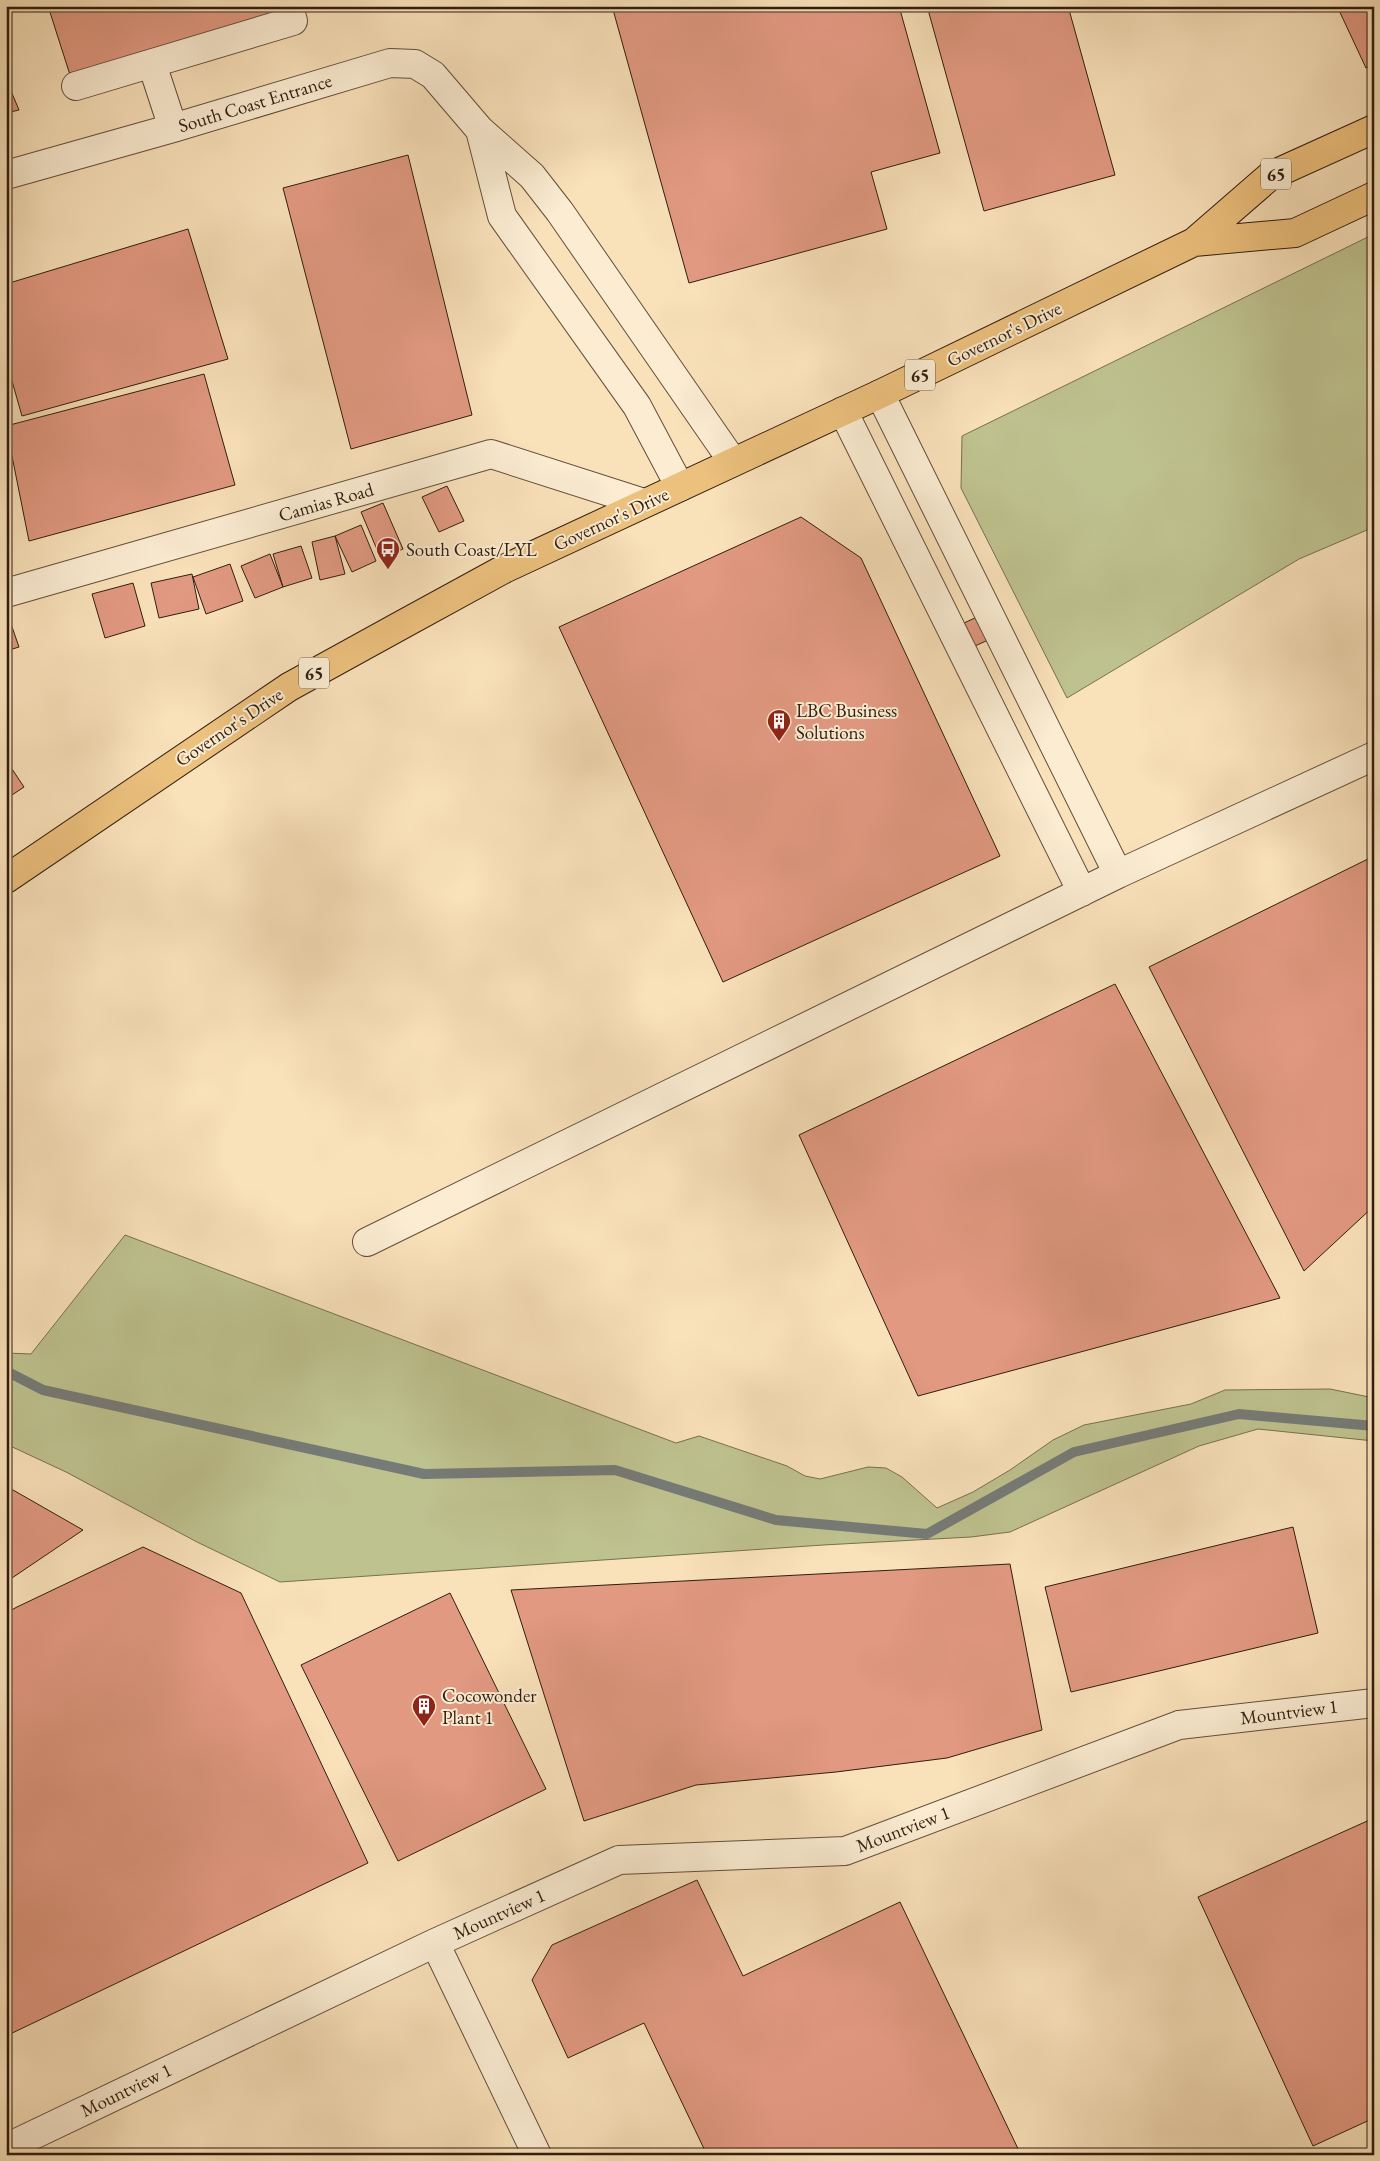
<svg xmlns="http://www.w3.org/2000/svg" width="1380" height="2161" viewBox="0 0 1380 2161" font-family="'EB Garamond',serif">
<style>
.green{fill:#bec28f;stroke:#78704f}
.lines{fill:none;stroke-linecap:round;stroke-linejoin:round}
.stream{stroke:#767b77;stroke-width:10}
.building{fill:#e19981;stroke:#311d0f}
.minor-casing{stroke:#634e3a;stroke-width:30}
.highway-casing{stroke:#311d0f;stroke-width:30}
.minor{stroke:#fbecd2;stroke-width:28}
.highway{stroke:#ecc07d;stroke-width:28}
.labels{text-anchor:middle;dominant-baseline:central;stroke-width:4;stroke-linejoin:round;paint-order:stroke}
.shield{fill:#fbecd2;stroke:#6e5b4a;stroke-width:1}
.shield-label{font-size:18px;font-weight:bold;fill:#311d0f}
.street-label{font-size:19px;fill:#311d0f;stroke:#fbecd2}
.poi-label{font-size:19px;fill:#311d0f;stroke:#fbecd2;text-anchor:start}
</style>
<rect width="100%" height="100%" fill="#f9e1ba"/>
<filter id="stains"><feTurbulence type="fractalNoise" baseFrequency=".004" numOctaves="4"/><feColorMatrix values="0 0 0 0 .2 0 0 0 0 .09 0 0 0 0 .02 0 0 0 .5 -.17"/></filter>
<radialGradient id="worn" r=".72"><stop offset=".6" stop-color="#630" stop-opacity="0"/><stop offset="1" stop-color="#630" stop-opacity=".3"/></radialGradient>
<path class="green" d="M1374,234v293l-75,32 -232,139 -106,-210 1,-52z
M125,1235l551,208 23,-7 88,30 18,10 15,3 48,-12 18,1 16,9 35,31 36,-16 37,-22 43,-30 31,-15 107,-21 34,-14 105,-1 44,9v43l-116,-12 -59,17 -189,86 -39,5 -148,8 -543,37 -83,-40 -131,-70 -60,-28v-91l25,1z"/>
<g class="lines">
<path class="stream" d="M6,1371l37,19 381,84 191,-4 161,50 151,14 147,-82 165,-38 135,12"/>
</g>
<path class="building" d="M48,6h226l3,9 -206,63z
M612,6h287l41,147 -69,19 16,57 -198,54z
M927,6h141l47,169 -131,36z
M1337,6h37v59l-8,3z
M6,79l13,31 -13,3z
M408,155l64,260 -121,34 -68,-261z
M188,229l40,130 -206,57 -16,-56v-76z
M204,374l31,111 -206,56 -23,-115z
M447,486l17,35 -25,11 -17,-35z
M383,503l20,46 -22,10 -20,-47z
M801,517l60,41 139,298 -277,126 -164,-355z
M361,525l15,36 -24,11 -17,-36z
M335,536l10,38 -25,6 -8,-38z
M301,546l11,32 -29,9 -10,-33z
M270,554l13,33 -28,11 -14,-32z
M230,564l13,37 -37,13 -13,-37z
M192,574l7,35 -40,9 -8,-35z
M133,583l12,43 -40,12 -13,-44z
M977,617l11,23 -13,6 -11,-23z
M11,624l8,23 -13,4v-26z
M6,760l18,27 -18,12z
M1374,856v350l-70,65 -155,-304z
M1115,984l165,314 -362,98 -119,-261z
M6,1486l77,44 -77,52z
M1293,1527l25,106 -247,59 -26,-105z
M143,1547l98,46 127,270 -362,173v-423l11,-6z
M1010,1564l32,166 -95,28 -111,14 -140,13 -112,36 -73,-231z
M450,1593l96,196 -148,72 -97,-196z
M1374,1818v300l-61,28 -115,-249z
M697,1880l46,96 157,-74 121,253h-314l-63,-132 -76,35 -36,-78 20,-35z"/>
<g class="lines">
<g class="minor-casing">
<path id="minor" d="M152,64l21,64
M76,86l217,-65 -4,-15
M480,130l22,86 135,190 43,81
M6,175l167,-47 217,-65 25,1 18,11 47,55 52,46 28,36 173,250
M880,394l238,480
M843,411l239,481
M6,593l485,-139 153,49
M367,1242l751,-368 256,-118
M435,1943l102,212
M6,2148l429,-205 184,-83 226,-9 334,-126 195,-22"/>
</g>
<g class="highway-casing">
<path id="highway" d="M1194,242l101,-9 79,-37
M6,879l283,-192 118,-65 97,-53 376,-175 314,-152 76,-66 104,-47"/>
</g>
<use href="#minor" class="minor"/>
<use href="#highway" class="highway"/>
</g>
<defs>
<g id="bus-pin" transform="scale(1.25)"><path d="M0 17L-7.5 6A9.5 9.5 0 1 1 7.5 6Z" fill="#8f2418" stroke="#fbecd2"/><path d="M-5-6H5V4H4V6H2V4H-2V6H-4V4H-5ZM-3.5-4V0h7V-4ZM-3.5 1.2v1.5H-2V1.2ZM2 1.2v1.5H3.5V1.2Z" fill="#fff"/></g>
<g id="building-pin" transform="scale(1.25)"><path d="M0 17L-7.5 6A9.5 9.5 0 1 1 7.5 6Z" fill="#8f2418" stroke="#fbecd2"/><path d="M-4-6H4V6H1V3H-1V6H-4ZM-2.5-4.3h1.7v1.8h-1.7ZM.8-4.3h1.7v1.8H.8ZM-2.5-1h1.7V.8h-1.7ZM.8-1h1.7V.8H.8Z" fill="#fff"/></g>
</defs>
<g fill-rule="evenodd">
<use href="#bus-pin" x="388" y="549"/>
<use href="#building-pin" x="779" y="721"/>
<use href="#building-pin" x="424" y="1706"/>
</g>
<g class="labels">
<g class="shield">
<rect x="1261" y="158.5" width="30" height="31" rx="4"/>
<rect x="905" y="359.5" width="30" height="31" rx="4"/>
<rect x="299" y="657.5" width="30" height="31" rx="4"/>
</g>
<g class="shield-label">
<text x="1276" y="174">65</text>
<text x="920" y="375">65</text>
<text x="314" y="673">65</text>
</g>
<g class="street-label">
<text transform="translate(255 103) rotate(-17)">South Coast Entrance</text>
<text transform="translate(1004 334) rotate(-26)">Governor's Drive</text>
<text transform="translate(326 502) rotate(-16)">Camias Road</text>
<text transform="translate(611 519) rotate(-25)">Governor's Drive</text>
<text transform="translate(229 727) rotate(-34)">Governor's Drive</text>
<text transform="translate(1289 1712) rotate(-7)">Mountview 1</text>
<text transform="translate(903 1829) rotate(-21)">Mountview 1</text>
<text transform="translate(499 1914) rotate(-24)">Mountview 1</text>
<text transform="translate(126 2090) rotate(-26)">Mountview 1</text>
</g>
<g class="poi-label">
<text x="406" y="549">South Coast/LYL</text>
<text x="796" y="710">LBC Business<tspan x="796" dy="22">Solutions</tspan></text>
<text x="442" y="1695">Cocowonder<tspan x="442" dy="22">Plant 1</tspan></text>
</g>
</g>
<rect width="1380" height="2161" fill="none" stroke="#f9e1ba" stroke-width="25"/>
<rect x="8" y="8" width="1365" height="2146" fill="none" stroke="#311d0f" stroke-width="2.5"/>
<rect x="12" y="12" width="1355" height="2136" fill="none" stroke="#311d0f"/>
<rect width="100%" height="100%" filter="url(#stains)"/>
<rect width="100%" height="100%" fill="url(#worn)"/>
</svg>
